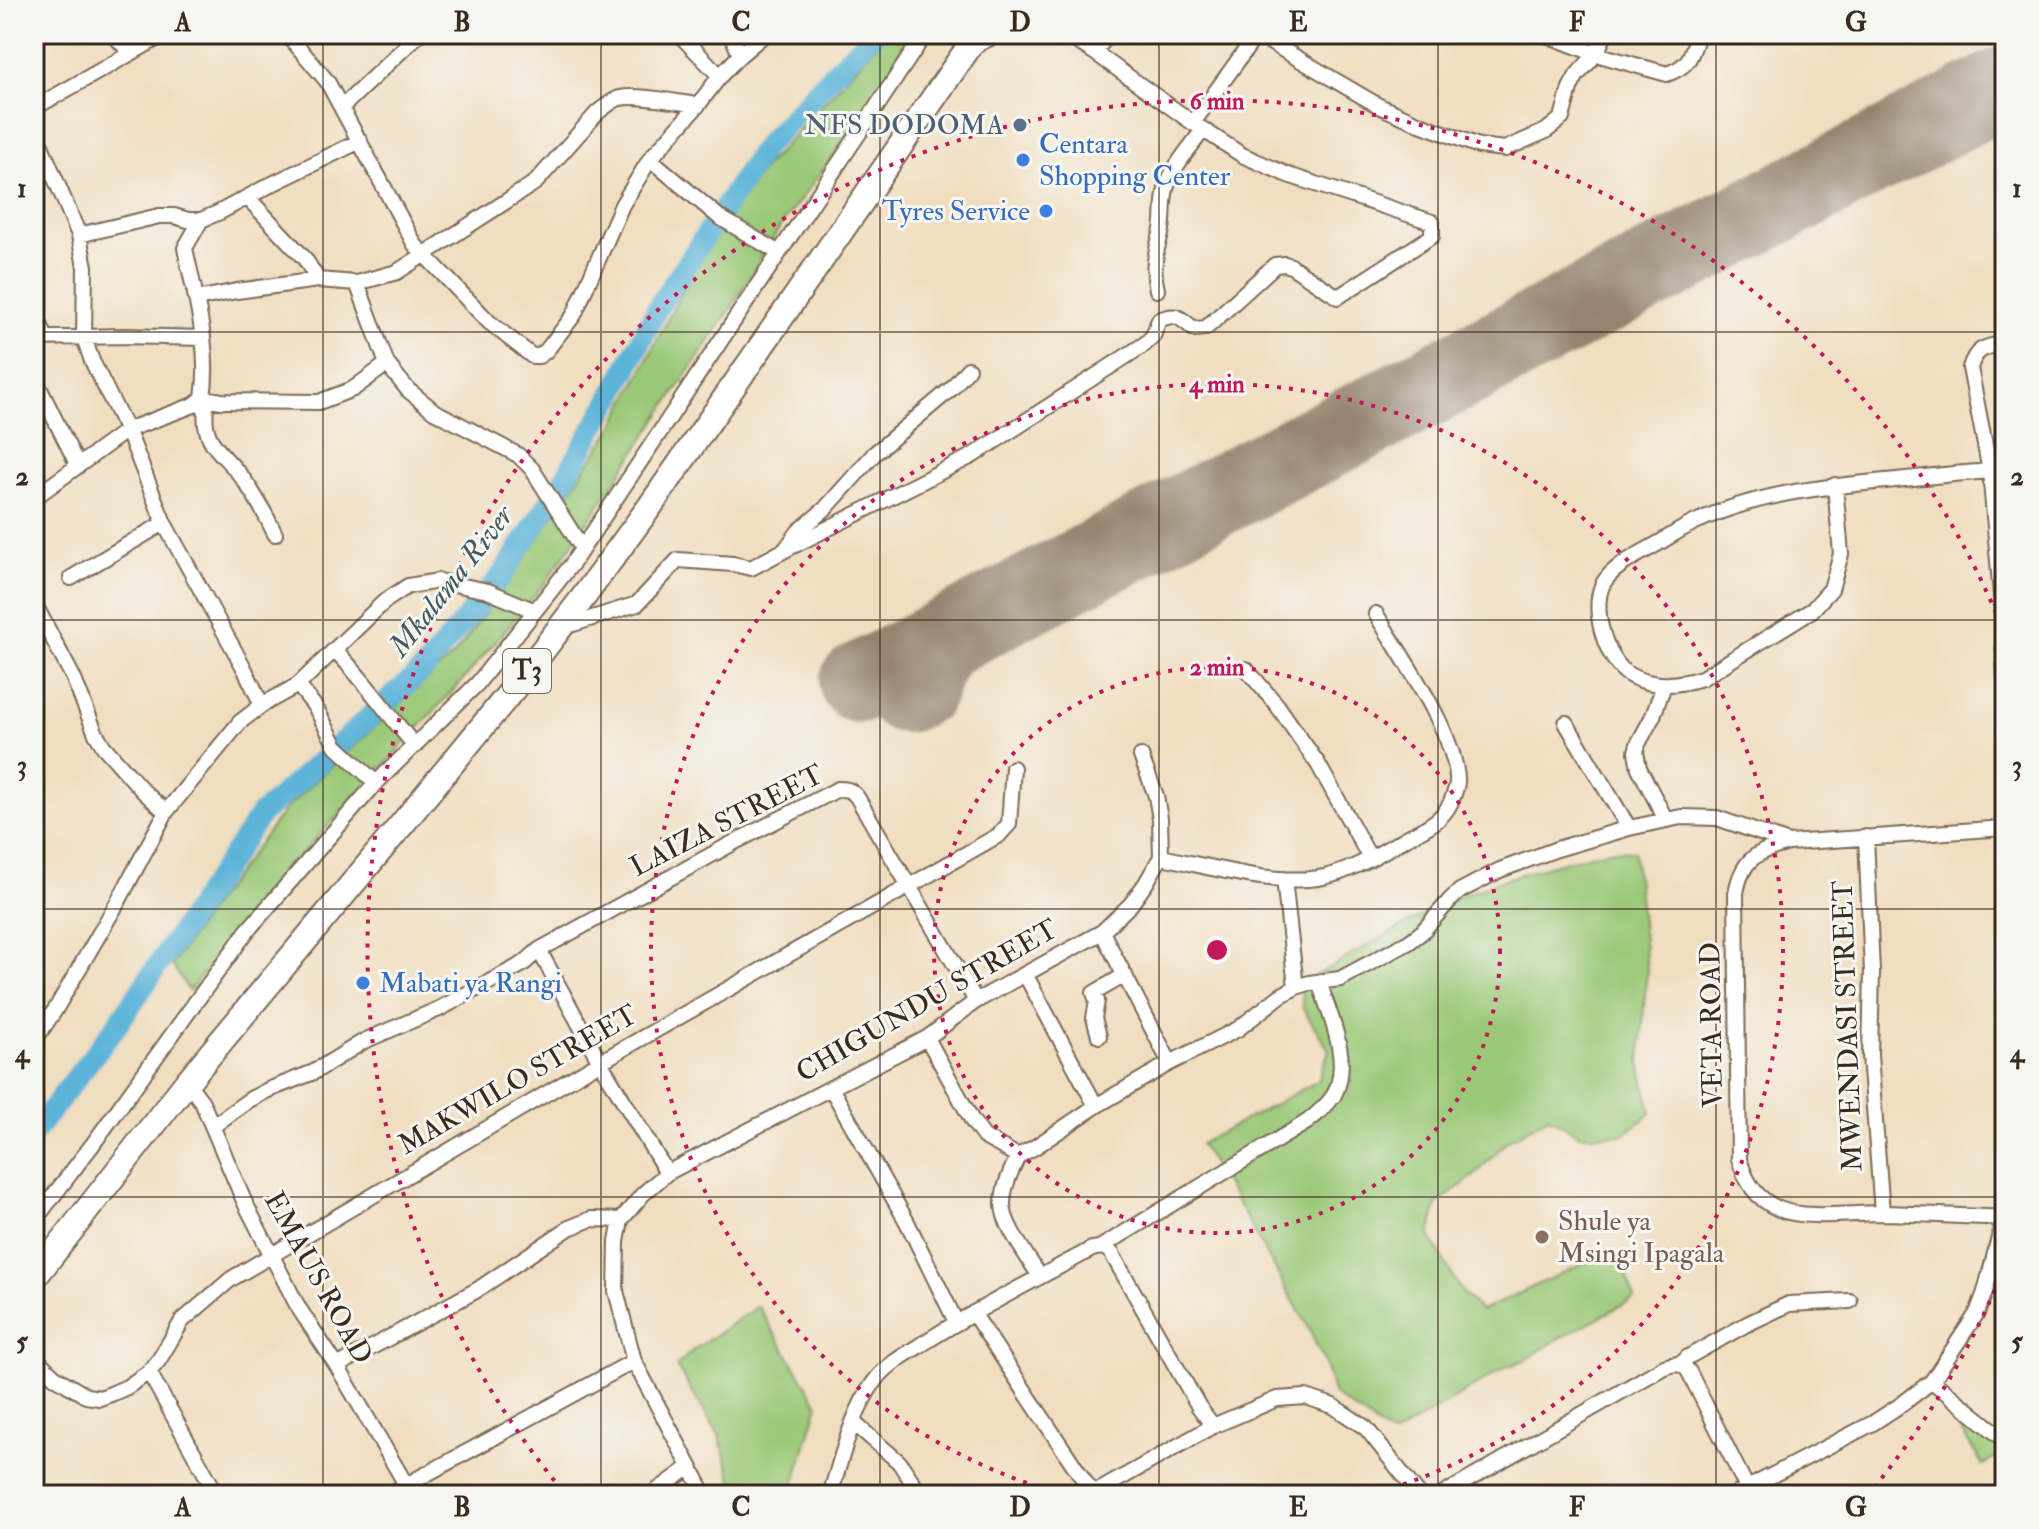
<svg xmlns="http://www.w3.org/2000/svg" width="2039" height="1529" viewBox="0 0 2039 1529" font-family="'IM FELL Double Pica',serif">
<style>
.green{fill:#9bc978;stroke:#6b7a4b;stroke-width:2}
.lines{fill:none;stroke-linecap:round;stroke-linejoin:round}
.river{stroke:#5cb4d9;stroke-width:22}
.taxiway{stroke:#96846f;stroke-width:32}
.runway{stroke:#96846f;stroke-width:80}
.street-casing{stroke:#7b6957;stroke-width:18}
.highway-casing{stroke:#7b6957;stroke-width:28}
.street{stroke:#fff;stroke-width:14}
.highway{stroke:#fff;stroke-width:24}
.grid{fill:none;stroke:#3b2a1e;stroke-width:2;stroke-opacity:0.55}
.ring{fill:none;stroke:#c2185b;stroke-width:4;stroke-dasharray:4 8}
.service-dot{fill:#5c6f8a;stroke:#f6f6f2;stroke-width:3}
.shop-dot{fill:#3f7fe0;stroke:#f6f6f2;stroke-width:3}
.education-dot{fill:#8d6e63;stroke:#f6f6f2;stroke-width:3}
.labels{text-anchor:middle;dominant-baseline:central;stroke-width:6;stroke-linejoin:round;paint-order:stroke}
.shield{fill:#f6f6f2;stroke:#73675e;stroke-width:2}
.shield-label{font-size:26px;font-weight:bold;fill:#3b2a1e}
.service-label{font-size:28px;fill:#4e5e75;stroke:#f6f6f2;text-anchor:end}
.shop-label{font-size:28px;fill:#366cbe;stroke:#f6f6f2;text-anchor:start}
.street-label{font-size:28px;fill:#3b2a1e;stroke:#f6f6f2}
.education-label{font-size:28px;fill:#785e54;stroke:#f6f6f2;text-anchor:start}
.water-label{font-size:30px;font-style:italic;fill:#475a5f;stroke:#f6f6f2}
.centre{fill:#c2185b;stroke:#f6f6f2;stroke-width:4}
.ring-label{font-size:24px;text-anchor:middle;font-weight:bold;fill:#c2185b;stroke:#f6f6f2;stroke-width:6;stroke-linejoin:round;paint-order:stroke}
.neatline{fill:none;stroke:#3b2a1e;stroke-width:3}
.grid-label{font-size:26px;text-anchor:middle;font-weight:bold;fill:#3b2a1e}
</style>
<rect width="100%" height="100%" fill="#f6f6f2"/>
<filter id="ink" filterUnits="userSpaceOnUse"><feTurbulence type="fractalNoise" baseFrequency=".0125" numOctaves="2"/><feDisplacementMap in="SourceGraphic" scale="16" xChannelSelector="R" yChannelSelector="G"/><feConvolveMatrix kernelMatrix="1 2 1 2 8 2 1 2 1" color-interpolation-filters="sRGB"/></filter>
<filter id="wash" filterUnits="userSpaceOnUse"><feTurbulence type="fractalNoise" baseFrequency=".006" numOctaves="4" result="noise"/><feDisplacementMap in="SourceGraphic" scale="32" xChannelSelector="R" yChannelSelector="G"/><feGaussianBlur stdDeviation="1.8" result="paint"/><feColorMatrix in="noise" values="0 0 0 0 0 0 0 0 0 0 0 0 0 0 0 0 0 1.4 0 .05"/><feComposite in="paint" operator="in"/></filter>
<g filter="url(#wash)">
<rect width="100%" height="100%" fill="#f1dec0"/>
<path class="green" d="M887,34h20l3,4 -60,95 -70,94 -50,83 -115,172 -69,100 -77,91 -193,209 -87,109 -17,-26 42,-62 73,-96 168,-153 66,-90 92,-137 81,-159 68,-98z
M1610,850l24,1 13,117 -7,95 11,50 -28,22h-43l-31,-18 -42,24 -32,34 -38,29 -7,32 31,55 20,20 131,-61 9,13 14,35 -77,41 -33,21 -19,7 -114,69 -58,-41 -10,-34 -17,-36 -74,-130 -33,-51 118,-63 11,-31 -26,-41 -2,-24c51,-31 103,-61 156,-87 49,-22 102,-35 153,-48z
M758,1306l60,98 -27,91h-52l-5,-9 -15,-51 -43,-69 16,-15z
M1943,1403l60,48 -20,14z"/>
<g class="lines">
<path class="river" d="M34,1132l83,-107 144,-211 165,-147 76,-92 59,-90 51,-88 46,-90 107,-161 69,-73 39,-39"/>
<path class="taxiway" d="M864,681c10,16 27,42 49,35 8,-3 16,-8 23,-12l33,-78"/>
<path class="runway" d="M859,683l1146,-597"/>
</g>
</g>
<g filter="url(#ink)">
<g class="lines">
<g class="street-casing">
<path id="street" d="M113,34l18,19
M287,34l40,47 88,164 74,77 43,34h7l7,-5 28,-36 48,-110 28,-46 48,-54 22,-29 20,-21 25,-21
M679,34l41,42
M731,34l9,21
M1256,34l123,72 41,18 59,22 26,3 41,-18 16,-13 8,-30 7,-13 19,-21 9,-20
M1544,34l52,20 71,20c23,-8 24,-18 31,-40
M974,46l25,-12
M1094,52l15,-18
M342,107l77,-73
M34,108l131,-74
M1193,123l64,-89
M34,129l45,106 6,32 -1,71 8,23 39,78 33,84 79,143 19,39
M650,159l69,58 60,36
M248,198l57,61 13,21
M79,235l80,-19h15l14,4h13l19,-8 50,-27 90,-44
M357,283l30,81 21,26 26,21 84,44 14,14 50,79
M1157,290c-5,-21 -2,-36 4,-56 4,-15 1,-30 5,-45 6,-22 24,-41 37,-59
M196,299l41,-8 81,-11 39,3 40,-11 139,-90 62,-70c6,-4 14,-12 22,-14 18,-4 59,5 78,7
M34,311l12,27
M34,338l91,-2 78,2
M2005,343c-19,4 -29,4 -35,25l20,103 11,124 4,83
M34,377l44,89
M203,398l19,3 97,1 34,-13 34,-25
M207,400c-8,44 14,49 37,80 12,17 22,35 31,54
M1835,485l6,69 -10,35 -19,21 -110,68c-24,7 -48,10 -71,-2 -26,-13 -44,-76 -24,-98 11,-14 35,-25 50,-34 14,-8 28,-18 43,-24 61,-28 130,-34 196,-40 36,-4 73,-8 109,-10
M34,498l93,-68 67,-25 9,-7c8,-51 -8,-101 -18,-150l16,-28
M785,550l187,-94 173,-112 8,-8 6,-16c18,-8 21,-2 35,9l12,-1 69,-63 10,-1 6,2 47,31 94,-61v-14l-144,-47 -46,-20 -49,-32 -99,-71 -29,-18
M71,578l93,-55
M34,603l39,74 23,57 8,13 39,44 23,21
M564,627l73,-23 41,-44 55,4 18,4 34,-18 14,-19 27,-23 49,-55 77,-65 16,-19
M335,650c29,30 53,64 80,96
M1246,669l31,36 41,59 52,94
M298,685l18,23 20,38 40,37
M1664,685l-11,31 -15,28 -2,8 3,16 27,52
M1566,723l63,105
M2005,828l-216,15c-32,8 -47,16 -53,50l3,266c7,23 17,40 40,50 26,11 74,4 104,4 40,1 81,3 122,5
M1866,837l6,135 -2,83 12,158
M1161,857c48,9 115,30 163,20 32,-7 60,-27 88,-42 20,-10 35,-18 42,-41 2,-6 4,-11 3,-17 -5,-50 -55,-119 -81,-163
M1284,879l12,108
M1102,932l68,131
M539,950l61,112 67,111
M1025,974l71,132
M1099,1036l-5,-18 3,-17 -3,-8 31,-18
M927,1038l46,84 11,15 34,19
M34,1041l21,-31 64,-110 47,-88 74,-90 22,-17 36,-20 87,-84 23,-15 31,-5 49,10 47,20
M187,1082l15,20 42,99 54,106 39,59 75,129
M831,1088l76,134 49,100
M213,1126l36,-26 19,-10 46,-18 50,-31 75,-32 84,-45 16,-14 194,-107 105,-54c10,0 13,1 19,8l119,204
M1018,1156l17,-9 61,-41 74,-43 68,-34 42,-33 16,-9 13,-4 31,-4 69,-37 13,-10 28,-32 10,-9 40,-21 57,-21 72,-21 52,-11 36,1 72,25
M1018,1156c-7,15 -15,31 -15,48 0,21 26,54 37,73
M621,1220l22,-26 24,-21 260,-135 49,-37 126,-69 29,-28 15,-21 15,-26 -1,-38 -4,-23 -15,-40
M621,1220l-4,22 -1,49 18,70 71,134
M34,1221l59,-77 154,-213 129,-148 101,-99 95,-120 353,-530
M1101,1247l206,-125c10,-8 20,-16 27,-27 18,-34 -4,-79 -15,-113
M973,1313l120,181
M34,1357l21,20 31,19 14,2 11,-4 16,-7 22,-15 10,-12 23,-39 49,-42 369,-217 399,-227 10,-11 4,-56
M1681,1364l7,-7 59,-33 42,-20 61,-3
M337,1366l140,-76 92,-62 22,-9 30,1
M149,1372l68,123
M1932,1381l73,59
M854,1423l45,39 22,33
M388,1495l246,-134
M651,1495l39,-28
M830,1495c12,-37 21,-81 44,-113 13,-18 34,-29 53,-41 53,-34 110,-62 165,-92 9,-2 14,-3 20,5l87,153 14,19
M1091,1495l122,-69 64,-27 29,-2 27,9 33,22 53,67
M1442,1495l222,-128c12,-4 18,-5 25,5l58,116
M1734,1495l139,-72 29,-19 30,-23 45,-68 8,-21 19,-74 1,-12"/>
</g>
<g class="highway-casing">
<path id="highway" d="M34,1278l153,-196 221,-265 106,-129 68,-89 69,-94 327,-471"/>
</g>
<use href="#street" class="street"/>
<use href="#highway" class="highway"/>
</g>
</g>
<path class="grid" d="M323,34v1461M601,34v1461M880,34v1461M1159,34v1461M1438,34v1461M1716,34v1461M34,332h1971M34,620h1971M34,909h1971M34,1197h1971"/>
<g class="ring">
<circle cx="1217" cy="950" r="283"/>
<path d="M1061 1494A566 566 0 1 1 1373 1494"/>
<path d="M2004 1268A849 849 0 0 1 1872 1490M562 1490A849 849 0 1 1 2004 632"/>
</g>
<circle class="service-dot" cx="1020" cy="125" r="8"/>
<g class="shop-dot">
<circle cx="1023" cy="160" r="8"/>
<circle cx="1046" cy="211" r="8"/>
<circle cx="363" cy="983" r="8"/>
</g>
<circle class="education-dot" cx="1542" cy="1237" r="8"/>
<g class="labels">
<rect class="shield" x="503" y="649" width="48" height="44" rx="6"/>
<g class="shield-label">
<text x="527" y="671">T3</text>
</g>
<g class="service-label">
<text x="1004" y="125">NFS DODOMA</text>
</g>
<g class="shop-label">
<text x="1039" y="144">Centara<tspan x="1039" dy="32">Shopping Center</tspan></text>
<text x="1030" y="211" text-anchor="end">Tyres Service</text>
<text x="379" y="983">Mabati ya Rangi</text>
</g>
<g class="street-label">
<text transform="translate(727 821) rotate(-27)">LAIZA STREET</text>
<text transform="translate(927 1001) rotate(-30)">CHIGUNDU STREET</text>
<text transform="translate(1712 1025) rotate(-91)">VETA ROAD</text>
<text transform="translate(1848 1026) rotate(-92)">MWENDASI STREET</text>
<text transform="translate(518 1080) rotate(-30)">MAKWILO STREET</text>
<text transform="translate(318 1278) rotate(61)">EMAUS ROAD</text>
</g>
<g class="education-label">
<text x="1558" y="1221">Shule ya<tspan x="1558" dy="32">Msingi Ipagala</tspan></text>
</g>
<g class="water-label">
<text transform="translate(451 581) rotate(-52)">Mkalama River</text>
</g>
</g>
<circle cx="1217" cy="950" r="12" class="centre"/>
<g class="ring-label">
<text x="1217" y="109">6 min</text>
<text x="1217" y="392">4 min</text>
<text x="1217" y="675">2 min</text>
</g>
<rect width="2039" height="1529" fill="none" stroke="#f6f6f2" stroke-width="88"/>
<rect x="44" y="44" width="1951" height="1441" class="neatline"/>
<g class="grid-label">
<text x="183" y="31">A</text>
<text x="462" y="31">B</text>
<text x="741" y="31">C</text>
<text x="1020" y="31">D</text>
<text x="1298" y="31">E</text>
<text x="1577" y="31">F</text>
<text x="1856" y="31">G</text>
<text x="22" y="197">1</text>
<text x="2017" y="197">1</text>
<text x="22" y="485">2</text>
<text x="2017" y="485">2</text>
<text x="22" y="774">3</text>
<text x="2017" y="774">3</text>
<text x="22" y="1062">4</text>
<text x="2017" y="1062">4</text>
<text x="22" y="1350">5</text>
<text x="2017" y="1350">5</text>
<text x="183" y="1516">A</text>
<text x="462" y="1516">B</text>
<text x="741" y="1516">C</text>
<text x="1020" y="1516">D</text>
<text x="1298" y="1516">E</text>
<text x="1577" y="1516">F</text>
<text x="1856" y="1516">G</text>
</g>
</svg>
